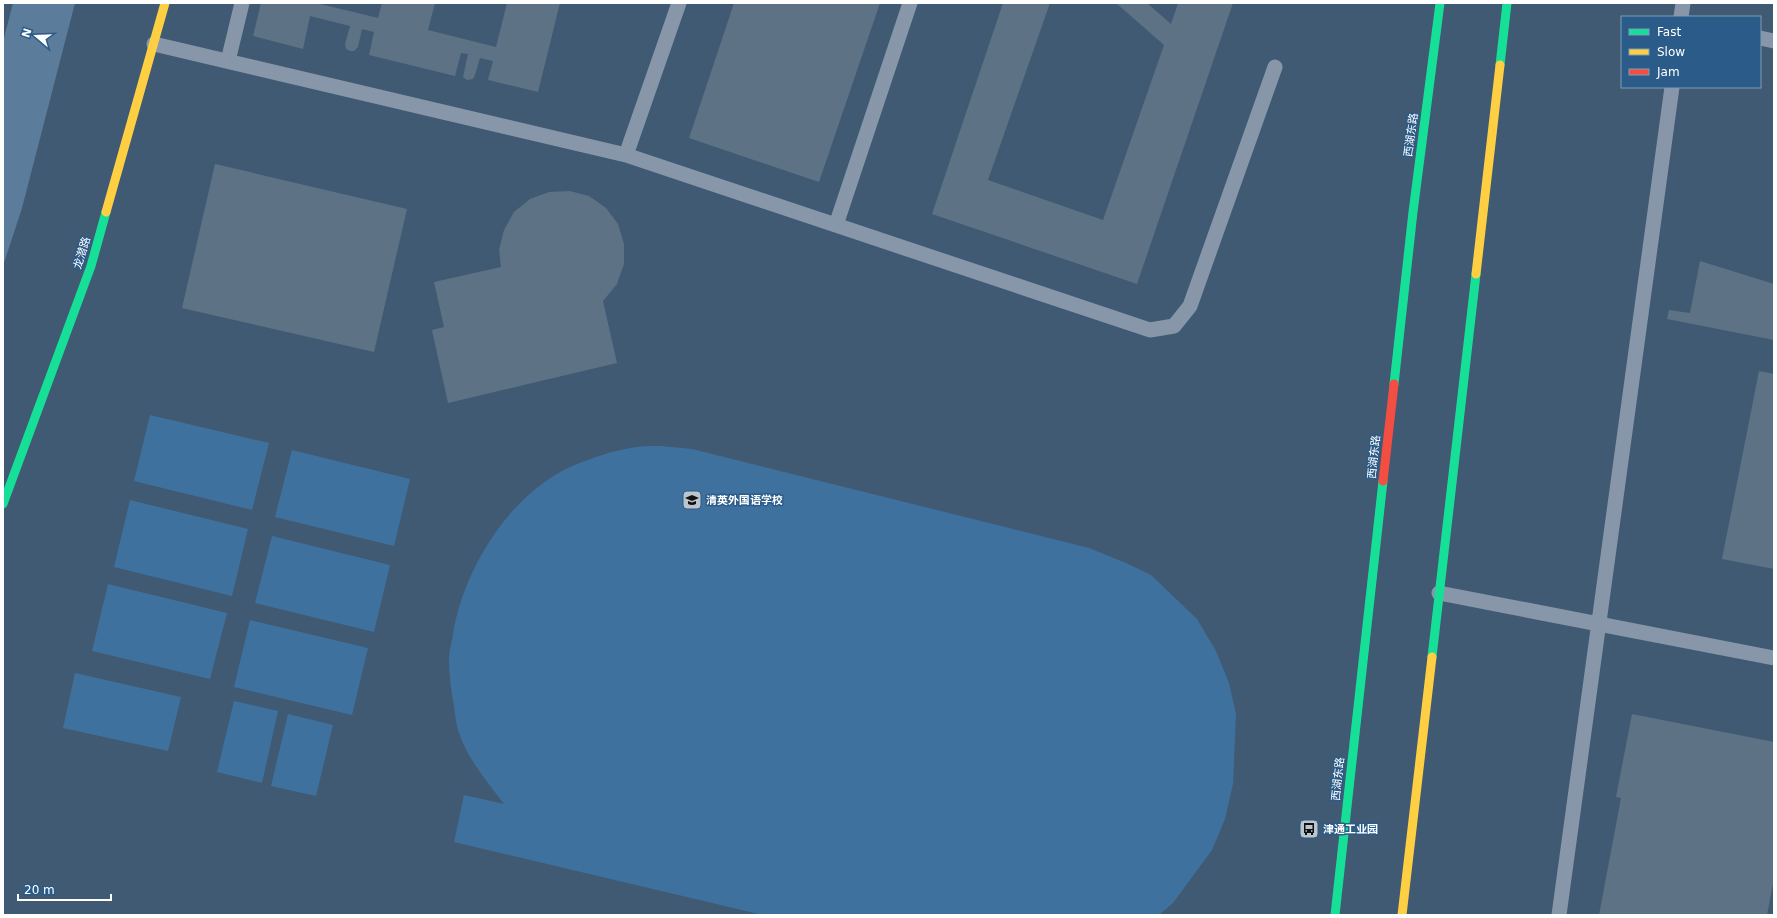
<svg xmlns="http://www.w3.org/2000/svg" width="1777" height="918" viewBox="0 0 1777 918" font-family="'DejaVu Sans','Noto Sans SC',sans-serif">
<style>
.green{fill:#3f719e}
.water{fill:#5c7c9b}
.building{fill:#5d7285}
.lines{fill:none;stroke-linecap:round;stroke-linejoin:round}
.lane{stroke:#8797a9;stroke-width:15}
.fast{stroke:#16e098;stroke-width:9}
.slow{stroke:#ffcf43;stroke-width:9}
.jam{stroke:#f24e42;stroke-width:9}
.labels{text-anchor:middle;dominant-baseline:central;stroke-width:3;stroke-linejoin:round;paint-order:stroke}
.street-label{font-size:11px;fill:#fff;stroke:#2a5b89}
.poi-label{font-size:11px;font-weight:bold;fill:#fff;stroke:#2a5b89;text-anchor:start}
</style>
<rect width="100%" height="100%" fill="#405a73"/>
<path class="green" d="M150,415l119,28 -17,67 -118,-29z
M661,446l31,3 397,99 37,15 25,12 46,44 19,32 13,32 7,31 -3,70 -8,35 -13,31 -39,53 -14,12h-396l-309,-73 10,-47 40,9c-17,-23 -37,-45 -46,-74 -2,-7 -3,-16 -4,-24 -3,-15 -5,-32 -5,-48 0,-8 3,-16 4,-24 10,-62 52,-132 109,-163 17,-9 49,-20 69,-23 9,-2 20,-2 30,-2z
M292,450l118,29 -16,67 -119,-29z
M130,500l118,29 -16,67 -118,-29z
M272,536l118,29 -16,67 -119,-29z
M108,584l119,29 -17,66 -118,-28z
M250,620l118,28 -16,67 -118,-28z
M75,673l106,24 -13,54 -105,-23z
M234,701l44,10 -16,72 -45,-11z
M288,714l45,11 -17,71 -45,-10z"/>
<path class="water" d="M13,3h62l-53,205 -19,58v-224z"/>
<path class="building" d="M261,3h55l62,15 4,-15h53l-7,27 68,17 11,-44h53l-22,89 -50,-12 5,-19 -13,-3 -5,17 -2,4 -6,1 -4,-3 5,-23 -7,-1 -6,23 -86,-21 5,-23 -12,-3 -4,18 -4,4h-4l-4,-2 -1,-5 5,-18 -40,-10 -7,33 -50,-13z
M734,3h146l-61,179 -130,-44z
M1003,3h47l-62,177 115,40 61,-175 -48,-42h31l24,21 7,-21h55l-96,281 -205,-70z
M215,164l192,45 -33,143 -192,-44z
M570,191l19,5 17,12 12,16 6,20v20l-7,20 -14,17 14,62 -169,40 -16,-73 12,-3 -10,-45 67,-15 -2,-17 5,-20 10,-18 16,-13 19,-7z
M1700,261l74,23v56l-107,-21 2,-9 21,3z
M1759,371l15,3v195l-52,-10z
M1632,714l142,28v137l-7,36h-168l22,-117 -5,-1z"/>
<g class="lines">
<path class="lane" d="M1681,17l2,-14
M1760,38l14,3
M154,44l472,111 524,175 24,-4 16,-20 85,-239
M228,61l14,-58
M626,155l53,-152
M838,219l72,-216
M1439,593l335,65
M1559,915l113,-828"/>
<path class="fast" d="M1500,65l7,-62
M1394,384l19,-172 27,-209
M3,504l88,-238 15,-54
M1432,657l44,-383
M1335,915l48,-434"/>
<path class="slow" d="M106,212l59,-209
M1476,274l24,-209
M1402,915l30,-258"/>
<path class="jam" d="M1383,481l11,-97"/>
</g>
<defs>
<g id="school-square" transform="scale(1)"><rect x="-9" y="-9" width="18" height="18" rx="4" fill="#bcc5ce" stroke="#2a5b89"/><path d="M0-5L7-2L0 1L-7-2ZM-4 1L0 2.5L4 1V4Q0 6-4 4Z" fill="#111"/></g>
<g id="bus-square" transform="scale(1)"><rect x="-9" y="-9" width="18" height="18" rx="4" fill="#bcc5ce" stroke="#2a5b89"/><path d="M-5-6H5V4H4V6H2V4H-2V6H-4V4H-5ZM-3.5-4V0h7V-4ZM-3.5 1.2v1.5H-2V1.2ZM2 1.2v1.5H3.5V1.2Z" fill="#111"/></g>
</defs>
<g fill-rule="evenodd">
<use href="#school-square" x="692" y="500"/>
<use href="#bus-square" x="1309" y="829"/>
</g>
<g class="labels">
<g class="street-label">
<text transform="translate(1411 135) rotate(-82)">西湖东路</text>
<text transform="translate(82 253) rotate(-73)">龙潜路</text>
<text transform="translate(1374 457) rotate(-84)">西湖东路</text>
<text transform="translate(1338 779) rotate(-84)">西湖东路</text>
</g>
<g class="poi-label">
<text x="706" y="500">清英外国语学校</text>
<text x="1323" y="829">津通工业园</text>
</g>
</g>
<rect width="1777" height="918" fill="none" stroke="#ffffff" stroke-width="8"/>
<rect x="1621" y="16" width="140" height="72" fill="#2a5b89" stroke="#7f9db8"/>
<rect x="1629" y="29" width="20" height="6" fill="#16e098" stroke="#7f9db8"/>
<text x="1657" y="36" font-size="12" fill="#ffffff">Fast</text>
<rect x="1629" y="49" width="20" height="6" fill="#ffcf43" stroke="#7f9db8"/>
<text x="1657" y="56" font-size="12" fill="#ffffff">Slow</text>
<rect x="1629" y="69" width="20" height="6" fill="#f24e42" stroke="#7f9db8"/>
<text x="1657" y="76" font-size="12" fill="#ffffff">Jam</text>
<g transform="translate(36 36) rotate(289)" stroke="#2a5b89" stroke-width="3" paint-order="stroke">
<path d="M0-3L7 15L0 10L-7 15Z" fill="#ffffff"/>
<text y="-6" font-size="11" font-weight="bold" text-anchor="middle" fill="#ffffff">N</text>
</g>
<path d="M18 894v6h93v-6" fill="none" stroke="#ffffff" stroke-width="2"/>
<text x="24" y="894" font-size="12" fill="#ffffff" stroke="#2a5b89" stroke-width="3" paint-order="stroke">20 m</text>
</svg>
